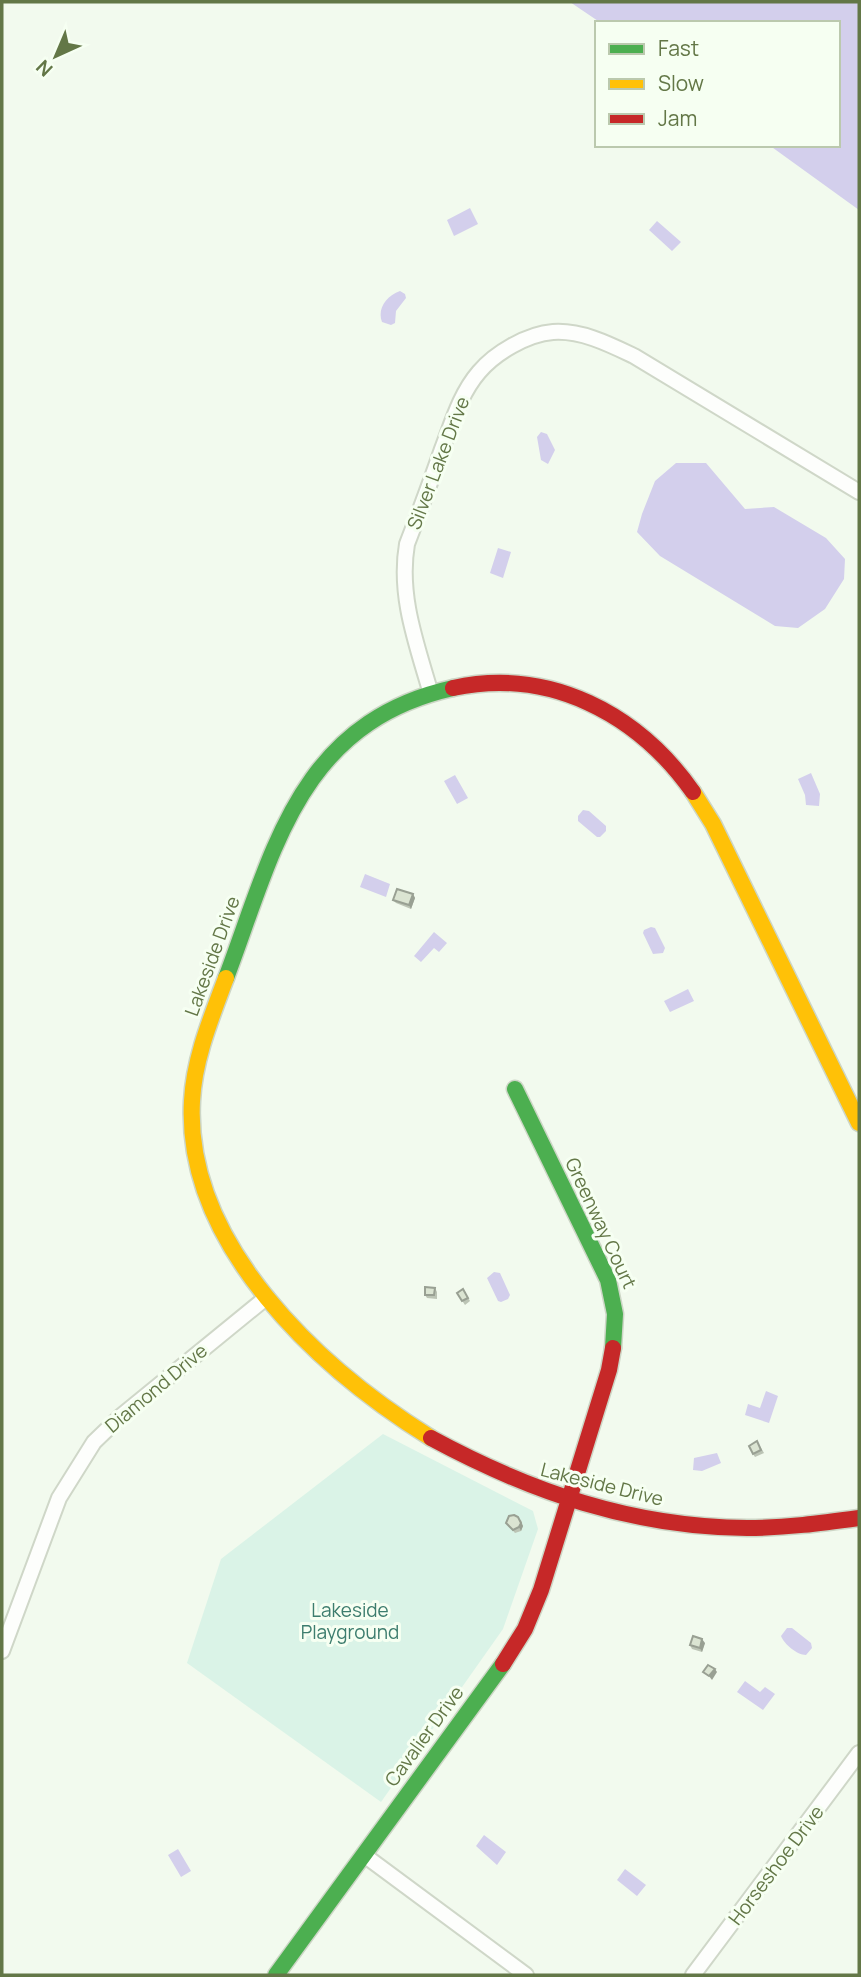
<svg xmlns="http://www.w3.org/2000/svg" width="861" height="1977" viewBox="0 0 861 1977" font-family="Manrope,sans-serif">
<style>
.green{fill:#daf3e7}
.water{fill:#d3cfec}
.lines{fill:none;stroke-linecap:round;stroke-linejoin:round}
.street-casing{stroke:#cfd7c8;stroke-width:18}
.fast-casing{stroke:#cdd6c6;stroke-width:19}
.slow-casing{stroke:#cdd6c6;stroke-width:19}
.jam-casing{stroke:#cdd6c6;stroke-width:19}
.street{stroke:#fdfefc;stroke-width:14}
.fast{stroke:#4caf50;stroke-width:16}
.slow{stroke:#ffc107;stroke-width:16}
.jam{stroke:#c62828;stroke-width:16}
.wall{fill:#bcc4b5}
.shaded-wall{fill:#99a093}
.building{fill:#dbe4d2;stroke:#99a093;stroke-width:2}
.labels{text-anchor:middle;dominant-baseline:central;stroke-width:6;stroke-linejoin:round;paint-order:stroke}
.street-label{font-size:19px;fill:#637747;stroke:#f6fff2}
.park-label{font-size:19px;fill:#3d7d6e;stroke:#f6fff2}
</style>
<rect width="100%" height="100%" fill="#f2faee"/>
<path class="green" d="M383,1434l150,77 5,18 -35,100 -122,173 -194,-139 34,-104z"/>
<path class="water" d="M570,2h289v208l-90,-65h69v-122h-237z
M470,208l8,16 -24,12 -7,-16z
M657,221l24,21 -9,9 -23,-21z
M400,291l5,3 1,4 -10,13 -1,12 -4,2 -9,-3c-5,-13 4,-26 18,-31z
M541,432l6,2 8,16 -7,14 -7,-4 -4,-23z
M676,463h30l39,46 29,-2 52,31 19,21 -1,20 -19,30 -27,19 -23,-2 -115,-70 -23,-24 5,-18 13,-33z
M498,548l13,4 -8,26 -13,-5z
M811,773l9,21 -1,12 -13,-1 -1,-10 -7,-16z
M455,775l13,23 -11,6 -13,-23z
M583,810l6,1 17,15v5l-6,6h-3l-19,-16v-5z
M365,874l25,10 -4,13 -26,-10z
M651,927l4,1 10,20 -2,5 -10,1 -10,-21 1,-3z
M434,932l13,11 -8,9 -5,-4 -13,14 -7,-6z
M688,989l6,12 -24,11 -6,-11z
M494,1272l6,1 10,22 -2,4 -7,3 -3,-1 -11,-23z
M766,1391l12,5 -9,27 -24,-8 3,-11 12,4z
M717,1453l4,10 -19,8 -9,-1 1,-12z
M787,1628h5l19,15 1,5 -6,7c-9,0 -22,-11 -25,-19z
M745,1681l15,11 5,-5 10,7 -12,16 -26,-18z
M484,1835l22,17 -9,13 -21,-19z
M178,1849l13,22 -10,6 -13,-22z
M625,1869l21,16 -9,11 -20,-16z"/>
<g class="lines">
<g class="street-casing">
<path id="street" d="M431,694c-14,-49 -33,-98 -24,-150 12,-31 24,-63 35,-95 10,-26 18,-55 37,-77 16,-19 48,-38 74,-40 28,-2 56,12 81,24l225,136
M2,1651l57,-153 35,-56 26,-25 147,-120
M364,1855l162,120
M693,1975l166,-222"/>
</g>
<g class="fast-casing">
<path id="fast" d="M226,978c48,-127 72,-255 227,-290
M515,1089l93,191 7,34 -2,34
M276,1975l227,-311"/>
</g>
<g class="slow-casing">
<path id="slow" d="M693,792l20,32 146,299
M226,978c-15,40 -32,81 -34,123 -8,144 128,268 239,337"/>
</g>
<g class="jam-casing">
<path id="jam" d="M453,688c97,-21 185,26 240,104
M431,1438c100,54 201,89 316,90 38,0 75,-5 112,-10
M503,1664l22,-35 16,-39 68,-220 4,-22"/>
</g>
<use href="#street" class="street"/>
<use href="#fast" class="fast"/>
<use href="#slow" class="slow"/>
<use href="#jam" class="jam"/>
</g>
<path class="wall" d="M413,894l2,4 -4,11 -15,-6 -3,-3z
M435,1288l2,4v7l-10,-1 -2,-3z
M463,1289l7,12 -5,4 -8,-12z
M757,1441l7,12 -9,4 -2,-3z
M521,1520l2,6 -2,5 -6,2 -9,-10z
M705,1643l-3,9 -10,-3 -2,-4z"/>
<path class="shaded-wall" d="M413,894l2,4 -4,11 -2,-4z
M518,1517l5,9 -2,5 -2,-4z
M702,1639l3,4 -3,9 -2,-4z
M715,1669l2,3 -5,8 -3,-4z"/>
<path class="building" d="M397,889l16,5 -4,11 -16,-5z
M425,1287l10,1 -1,7h-9z
M463,1289l5,9 -6,3 -5,-8z
M757,1441l4,9 -8,4 -4,-8z
M514,1515l4,2 3,6 -2,4 -6,3 -7,-7 3,-7z
M693,1636l9,3 -2,9 -10,-3z
M708,1665l7,4 -6,7 -6,-4z"/>
<g class="labels">
<g class="street-label">
<text transform="translate(438 463) rotate(-69)">Silver Lake Drive</text>
<text transform="translate(212 956) rotate(-70)">Lakeside Drive</text>
<text transform="translate(601 1223) rotate(65)">Greenway Court</text>
<text transform="translate(156 1388) rotate(-40)">Diamond Drive</text>
<text transform="translate(602 1484) rotate(14)">Lakeside Drive</text>
<text transform="translate(424 1736) rotate(-54)">Cavalier Drive</text>
<text transform="translate(776 1865) rotate(-53)">Horseshoe Drive</text>
</g>
<g class="park-label">
<text x="350" y="1610">Lakeside<tspan x="350" dy="22">Playground</tspan></text>
</g>
</g>
<rect width="861" height="1977" fill="none" stroke="#637747" stroke-width="7"/>
<rect x="595" y="21" width="245" height="126" fill="#f6fff2" stroke="#bbc9ae" stroke-width="2"/>
<rect x="609" y="44" width="35" height="10" fill="#4caf50" stroke="#bbc9ae" stroke-width="2"/>
<text x="658" y="56" font-size="21" fill="#637747">Fast</text>
<rect x="609" y="79" width="35" height="10" fill="#ffc107" stroke="#bbc9ae" stroke-width="2"/>
<text x="658" y="91" font-size="21" fill="#637747">Slow</text>
<rect x="609" y="114" width="35" height="10" fill="#c62828" stroke="#bbc9ae" stroke-width="2"/>
<text x="658" y="126" font-size="21" fill="#637747">Jam</text>
<g transform="translate(56 56) rotate(224)" stroke="#f6fff2" stroke-width="5" paint-order="stroke">
<path d="M0-5L12 26L0 18L-12 26Z" fill="#637747"/>
<text y="-10" font-size="19" font-weight="bold" text-anchor="middle" fill="#637747">N</text>
</g>
</svg>
